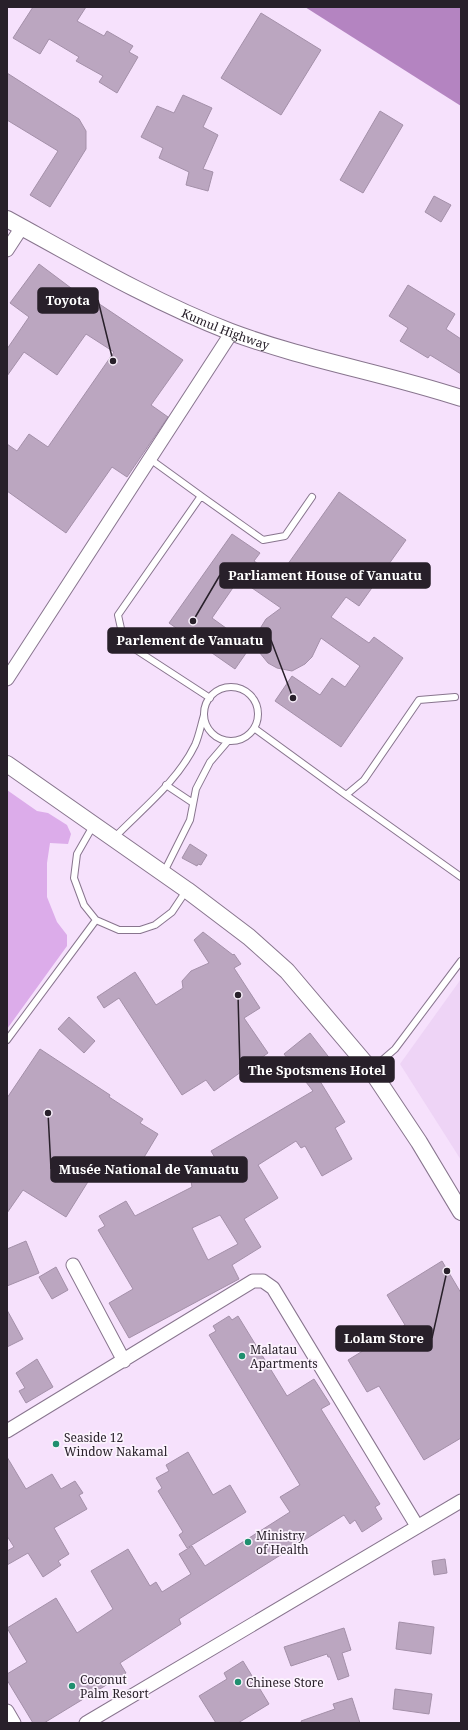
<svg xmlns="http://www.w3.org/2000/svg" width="468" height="1730" viewBox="0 0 468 1730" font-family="'Noto Serif',serif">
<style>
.built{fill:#eed4f6}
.green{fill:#dcacea}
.water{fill:#b484c1}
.building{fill:#bba6c0;stroke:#a490a9;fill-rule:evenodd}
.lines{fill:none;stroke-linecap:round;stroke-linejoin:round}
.service-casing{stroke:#88758e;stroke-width:8}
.minor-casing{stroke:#88758e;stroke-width:15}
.tertiary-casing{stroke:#88758e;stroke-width:18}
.service{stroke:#fff;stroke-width:6}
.minor{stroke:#fff;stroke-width:13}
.tertiary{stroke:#fff;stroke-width:16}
.poi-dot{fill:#1f8f6f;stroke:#fcf3fe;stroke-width:1.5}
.labels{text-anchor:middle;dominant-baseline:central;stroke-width:3.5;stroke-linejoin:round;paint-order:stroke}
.street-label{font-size:12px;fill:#28202a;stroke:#fcf3fe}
.poi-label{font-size:12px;fill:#28202a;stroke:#fcf3fe;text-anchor:start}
.leader{fill:none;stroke:#28202a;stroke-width:1.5}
.callout-dot{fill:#28202a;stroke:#fcf3fe;stroke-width:1.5}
.callout{fill:#28202a;stroke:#28202a;stroke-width:1.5}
.callout-label{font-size:13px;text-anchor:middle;font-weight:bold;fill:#fff}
</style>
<rect width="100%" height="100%" fill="#f6e1fc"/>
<path class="built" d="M461,979v181l-61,-96z"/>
<path class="green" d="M7,790l30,21 11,2 19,12 4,9 -3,10 -18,-1 -3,20v34l10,25 10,13v11l-60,83z"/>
<path class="water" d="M305,7h156v99z"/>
<path class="building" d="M33,7h53l-9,14 27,15 3,-5 26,15 -4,6 9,5 -21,36 -18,-11 4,-6 -27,-15 3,-4 -30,-18 -9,15 -27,-16z
M261,13l60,37 -40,65 -60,-37z
M7,73l72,46 7,12v18l-36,58 -20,-12 28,-44 -51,-31z
M183,95l29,13 -9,19 15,8 -15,34 10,3 -5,19 -22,-6 3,-13 -30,-14 4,-10 -22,-11 16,-31 17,7z
M380,111l23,14 -40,68 -23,-13z
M434,196l17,9 -10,17 -16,-10z
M39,264l36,27 2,-2 106,71 -32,45 17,12 -15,22 -26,38 -15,-10 -46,66 -59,-42v-47l10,7 12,-17 19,13 66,-95 -28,-18 -29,41 -33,-23 -17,24v-27l22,-32 -19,-14z
M408,285l47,29 -9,15 15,10v35l-31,-19 -2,3 -28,-17 8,-13 -19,-12z
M339,492l67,48 -47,66 -13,-9 -15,20 38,26 5,-6 29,21 -62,89 -66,-46 17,-25 28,19 12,-17 13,9 15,-21 -39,-28 -9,19 -7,7 -13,7 -15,-3 -9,-5 -13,-16 6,-20 5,-8 15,-11 -42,-29 -27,39 39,28 -16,23 -66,-46 63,-89 28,19 -6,8 24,17z
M190,844l17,11 -6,10 -3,-1 -1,2 -15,-8z
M203,932l30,23 1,-1 7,10 -7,4 26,40 -16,10 24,35 -54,38 -8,-11 -24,15 -63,-97 -15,10 -7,-11 38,-25 21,33 27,-17 -1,-7 9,-10 18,-8 -15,-23z
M69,1017l26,24 -11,12 -26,-24z
M310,1033l21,27 -16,13 30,49 -10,6 17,31 -30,17 -17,-30 -4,2 -5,-7 -38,24 20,33 -34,21 17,28 -29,18 7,14 -110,59 -20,-35 24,-14 -35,-59 7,-4 -6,-10 27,-15 9,15 57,-29 -1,-6 33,-8 -13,-22 102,-60 -29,-37zM220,1215l18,29 -30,16 -16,-32z
M40,1049l70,46 -1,2 34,22 -3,4 18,11 -21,35 -19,-11 -9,13 -10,-7 -33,53 -43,-27 -16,23v-115z
M26,1241l13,32 -32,13v-37z
M442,1261l19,32v145l-37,22 -45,-74 -12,6 -19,-32 57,-35 -18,-30z
M56,1267l12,23 -16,9 -13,-22z
M7,1310l16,29 -16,8z
M229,1316l3,4 6,-4 49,80 27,-17 16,25 -9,5 59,95 -5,3 7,12 -20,13 -7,-12 -5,4 -6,-9 -165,104 2,5 -61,39 6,10 -82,50h-11l-26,-43v-6l20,-12 -20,-34 49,-30 21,35 36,-24 -22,-38 37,-22 22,37 6,-4 6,10 29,-18 -12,-20 13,-8 13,20 85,-54 -10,-15 20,-12 -91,-150 7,-4 -3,-5z
M37,1359l16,28 -27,16 -7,-12 6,-3 -9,-15z
M188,1452l25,43 17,-10 16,27 -59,36 -8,-13 4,-3 -25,-41 4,-3 -6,-10 13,-7 -3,-6z
M7,1457l19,32 26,-15 9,15 14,-8 8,12 -4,2 8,14 -33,19 15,26 -11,7 3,4 -18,12 -15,-24 -21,12v-14l7,-4 -7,-11z
M445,1559l2,14 -13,2 -2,-14z
M399,1622l35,5 -3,27 -35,-5z
M344,1628l7,22 -9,3 7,23 -11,4 -8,-23h-2l-1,-3 -36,12 -7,-19z
M243,1661l26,43 -31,19h-22l-17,-27 28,-17 -3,-6z
M395,1689l37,5 -3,20 -36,-5z
M352,1698l8,25h-58l-1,-2 34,-12 -2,-5z"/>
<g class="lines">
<g class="service-casing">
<path id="service" d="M150,459l51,37
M204 714a27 27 0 1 1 54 0a27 27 0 1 1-54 0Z
M210,698l-86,-56 -6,-27 83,-119 62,44 22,-4 27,-39
M254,728l92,67 18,-15 55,-80 36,-3
M166,785l27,18
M346,795l115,82
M93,826l-16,28 -3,24 10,27 12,15 23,10h21l15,-5 17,-13 14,-21
M114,838c28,-29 63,-56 81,-93 4,-9 6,-20 9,-30
M164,872l26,-52 6,-31 14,-27 18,-21
M7,1040l89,-120
M372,1069l23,-20 66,-88"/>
</g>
<g class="minor-casing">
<path id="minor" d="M7,250l15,-23
M7,679l225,-347
M73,1265l51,96
M7,1431l246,-150h10l10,7 144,238
M7,1711l7,12
M86,1723l375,-222"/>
</g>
<g class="tertiary-casing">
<g id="tertiary">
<path id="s1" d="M7,219c73,40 146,83 224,113 75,28 154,41 230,66"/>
<path d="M7,764l180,126 62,47 38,34 84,99 48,72 42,70"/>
</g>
</g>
<use href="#service" class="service"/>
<use href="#minor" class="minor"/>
<use href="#tertiary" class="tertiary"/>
</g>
<g class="poi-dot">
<circle cx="242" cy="1356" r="4"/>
<circle cx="56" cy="1444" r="4"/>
<circle cx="248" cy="1542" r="4"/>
<circle cx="238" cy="1682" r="4"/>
<circle cx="72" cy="1686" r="4"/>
</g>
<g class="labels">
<g class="street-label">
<text stroke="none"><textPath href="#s1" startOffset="245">Kumul Highway</textPath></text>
</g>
<g class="poi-label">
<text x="250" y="1349">Malatau<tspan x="250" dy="14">Apartments</tspan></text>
<text x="64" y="1437">Seaside 12<tspan x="64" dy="14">Window Nakamal</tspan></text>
<text x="256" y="1535">Ministry<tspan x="256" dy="14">of Health</tspan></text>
<text x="80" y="1679">Coconut<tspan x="80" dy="14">Palm Resort</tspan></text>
<text x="246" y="1682">Chinese Store</text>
</g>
</g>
<path class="leader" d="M113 361L98 300M193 621L220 575M293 698L271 640M238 995L240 1070M48 1113L51 1169M447 1271L432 1338"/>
<g class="callout-dot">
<circle cx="113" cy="361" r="4"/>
<circle cx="193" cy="621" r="4"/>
<circle cx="293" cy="698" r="4"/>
<circle cx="238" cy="995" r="4"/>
<circle cx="48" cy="1113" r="4"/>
<circle cx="447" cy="1271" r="4"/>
</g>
<g class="callout">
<rect x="38" y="288" width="60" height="25" rx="4"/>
<rect x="220" y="563" width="210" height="25" rx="4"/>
<rect x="108" y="628" width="163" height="25" rx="4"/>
<rect x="240" y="1057" width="154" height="25" rx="4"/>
<rect x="51" y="1157" width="196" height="25" rx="4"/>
<rect x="336" y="1326" width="96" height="25" rx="4"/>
</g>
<g class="callout-label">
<text x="68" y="305">Toyota</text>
<text x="325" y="580">Parliament House of Vanuatu</text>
<text x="190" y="645">Parlement de Vanuatu</text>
<text x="317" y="1075">The Spotsmens Hotel</text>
<text x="149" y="1174">Musée National de Vanuatu</text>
<text x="384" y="1343">Lolam Store</text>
</g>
<rect width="468" height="1730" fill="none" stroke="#28202a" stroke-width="16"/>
</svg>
